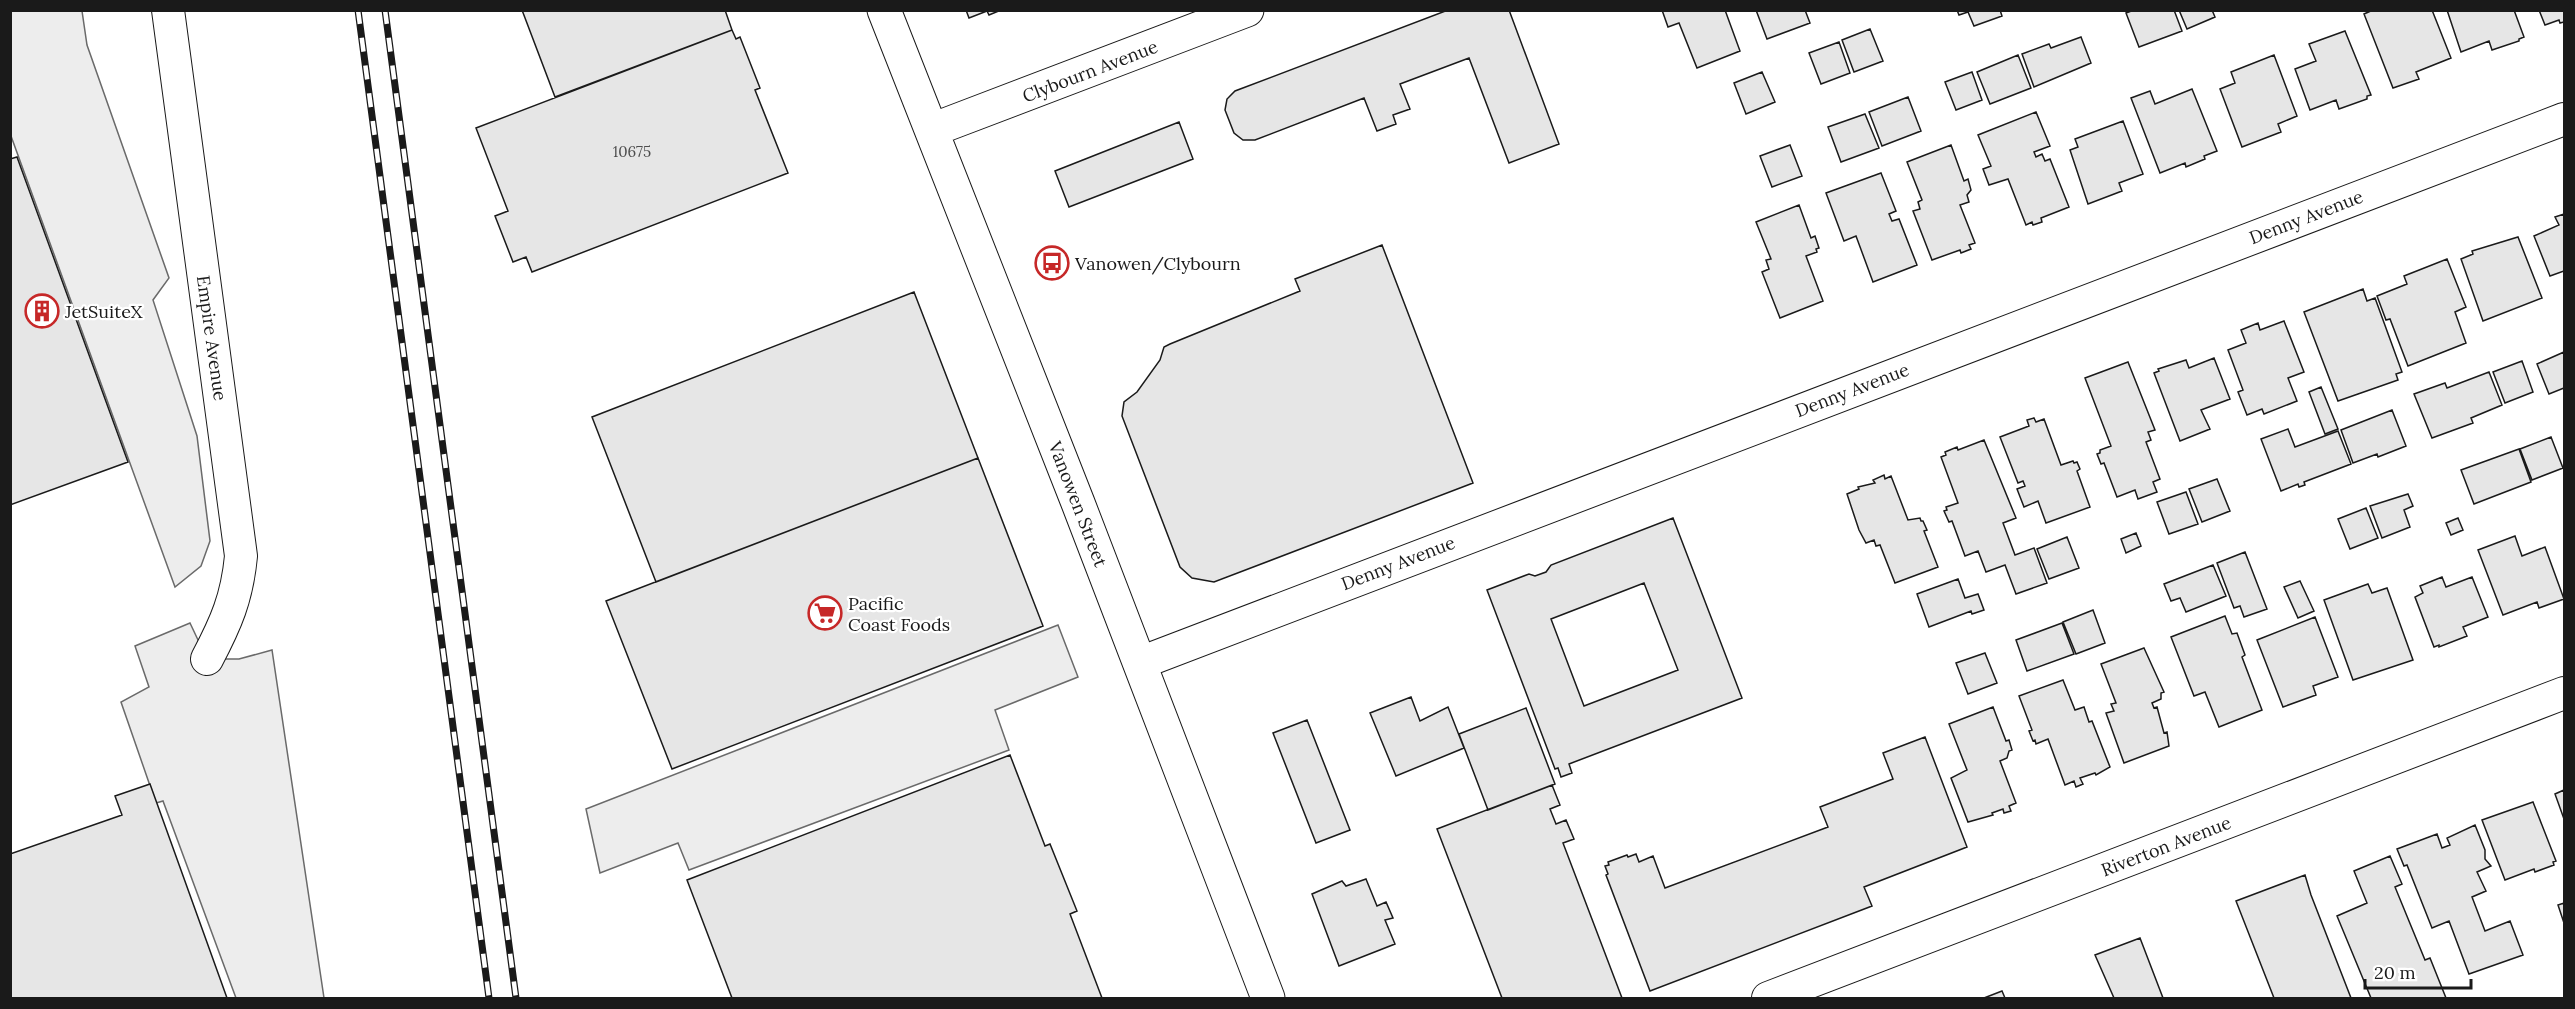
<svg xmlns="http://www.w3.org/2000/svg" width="2575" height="1009" viewBox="0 0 2575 1009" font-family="Lora,serif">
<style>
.parking{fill:#ededed;stroke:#6a6a6a;stroke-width:1.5}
.building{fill:#e6e6e6;stroke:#1a1a1a;stroke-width:1.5;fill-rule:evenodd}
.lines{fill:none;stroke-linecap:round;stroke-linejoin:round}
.street-casing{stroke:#1a1a1a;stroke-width:34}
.secondary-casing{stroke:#1a1a1a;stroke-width:35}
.street{stroke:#fff;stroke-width:32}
.secondary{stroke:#fff;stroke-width:33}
.rail-casing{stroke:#1a1a1a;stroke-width:7}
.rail{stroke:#fff;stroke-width:4.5;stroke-dasharray:14;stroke-linecap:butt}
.labels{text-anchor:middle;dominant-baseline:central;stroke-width:4.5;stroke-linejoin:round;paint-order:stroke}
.number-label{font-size:15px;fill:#4d4d4d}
.street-label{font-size:18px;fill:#1a1a1a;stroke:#fff}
.poi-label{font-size:18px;fill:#1a1a1a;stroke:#fff;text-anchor:start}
</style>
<rect width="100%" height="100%" fill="#fff"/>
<path class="parking" d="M11,10l71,1 5,34 82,233 -16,22 44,136 13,105 -9,25 -26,21 -164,-451z
M190,623l17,36h32l33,-9 52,348h-88l-73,-197 -7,2 -35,-101 28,-15 -14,-41z
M1058,625l20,52 -83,33 14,40 -320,120 -11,-27 -78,30 -14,-64z"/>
<path class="building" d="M522,10h203l7,20 -177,67z
M966,10h35l-12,5 -2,-4 -18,7z
M1448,10h61l50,134 -50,19 -40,-105 -69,26 10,25 -17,6 3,9 -19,7 -13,-33 -109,42h-12l-9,-7 -9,-23 2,-11 8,-8z
M1662,10h63l15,41 -43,17 -18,-45 -11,4z
M1756,10h49l5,13 -43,16z
M1957,10h43l2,6 -28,10 -6,-14 -9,3z
M2134,10h40l8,21 -43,16 -13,-34z
M2179,10h33l3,7 -28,12z
M2373,10h59l19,48 -35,14 3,7 -26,9 -29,-74z
M2447,10h67l10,27 -5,2v2l-27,9 -3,-9 -28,11z
M2539,10h25v12l-4,1 -1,-3 -14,5z
M1870,29l13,32 -29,11 -12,-32z
M732,30l4,9 4,-2 20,51 -5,2 33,83 -256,99 -6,-15 -13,5 -18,-46 13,-5 -32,-83z
M2345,31l26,64 -4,1v3l-28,10 -3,-9 -26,10 -15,-41 21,-8 -7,-17z
M2081,37l10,26 -57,24 -12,-33 27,-10 2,4z
M1839,42l11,31 -29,11 -12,-31z
M2018,55l13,33 -41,16 -13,-32z
M2274,55l23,61 -19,8 3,8 -39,15 -22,-58 15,-6 -4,-11z
M1762,72l13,30 -29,12 -12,-31z
M1972,72l10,28 -26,10 -11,-28z
M2192,89l25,62 -13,5 1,3 -19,8 -1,-4 -25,10 -29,-75 19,-7 5,13z
M1908,97l13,34 -39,15 -13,-34z
M2036,112l14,34 -16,6 2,5 6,-3 3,7 5,-2 19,48 -28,11 1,4 -9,3 -1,-3 -6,3 -18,-46 -19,6 -6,-16 8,-3 -13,-31z
M1865,114l14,34 -38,14 -13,-35z
M2123,121l20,53 -24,9 3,8 -34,13 -18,-54 8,-3 -3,-8z
M1179,122l14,37 -124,48 -14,-36z
M1790,145l12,31 -30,11 -12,-31z
M1951,145l13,36 4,-2 3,11 -4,5 2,7 -9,3 15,38 -6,2 2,4 -10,4 -1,-3 -28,10 -19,-49 7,-2 -2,-7 4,-2 -15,-38z
M17,157l111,305 -118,43v-346z
M1881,173l15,38 -7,3 3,7 7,-2 18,46 -44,17 -17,-46 -12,5 -18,-48z
M1799,205l12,33 4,-2 4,12 -3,1 1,3 -11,4 17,45 -43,17 -18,-46 7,-3 -3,-9 5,-1 -15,-37z
M2564,214v57l-14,5 -16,-40 25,-11 -4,-8z
M2518,237l24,61 -59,23 -22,-62 12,-5 -1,-3z
M1382,245l91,238 -259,99 -22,-4 -12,-11 -58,-151 2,-14 13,-10 23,-32 4,-13 6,-3 130,-53 -5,-12z
M2447,259l19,48 -11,5 11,31 -58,23 -18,-47 -4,1 -9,-24 30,-12 -3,-8z
M2363,289l4,12 8,-3 27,74 -6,2 2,6 -60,21 -34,-89z
M914,292l64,166 -322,124 -64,-165z
M2284,321l20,51 -16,6 9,23 -33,13 -2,-5 -15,6 -9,-23 5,-2 -15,-40 18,-7 -5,-13 17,-7 2,7z
M2564,352v36l-15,6 -12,-30z
M2214,358l16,41 -29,11 9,19 -30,12 -26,-68 5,-2 -1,-2 28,-9 3,8z
M2522,361l11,31 -28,11 -12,-31z
M2128,362l27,68 -7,2 3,8 -5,2 14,37 -7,3 4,10 -19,7 -3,-9 -18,7 -13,-34 -3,1 -4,-10 3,-1v-3l11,-4 -26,-68z
M2489,372l13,33 -31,13 2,5 -41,15 -18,-44 31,-11 2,5z
M2321,387l17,42 -13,5 -16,-42z
M2392,410l14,36 -28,11 -1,-3 -24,9 -12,-33z
M2034,418l2,4 8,-3 17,46 12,-4 1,2 3,-1 3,7 -3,2 13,36 -44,16 -8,-22 -14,6 -7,-18 8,-3 -2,-5 -5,2 -18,-46 29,-11 -2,-6z
M2288,429l7,18 43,-16 13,33 -47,18 1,3 -6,2 -1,-3 -17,7 -20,-52z
M2551,437l12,31 -31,12 -12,-31z
M1984,440l32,78 -13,5 12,32 19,-7 13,35 -31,11 -11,-29 -19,7 -8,-21 -13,5 -13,-35 -3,1 -5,-11 3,-1 -1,-3 12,-4 -17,-46 5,-2 -1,-3 12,-5 1,3z
M2519,449l12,33 -57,22 -13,-34z
M978,458l65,168 -371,143 -66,-168z
M1884,475l1,4 6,-3 17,44 12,-2 1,3h2l4,9 -3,1 14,36 -43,16 -15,-38 -4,1 -2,-6 -8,3 -7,-13 -12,-36 12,-5 -1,-2 17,-4 -2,-3z
M2217,479l13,32 -28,11 -13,-33z
M2186,492l12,32 -29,10 -12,-32z
M2408,494l5,12 -9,4 6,17 -28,11 -12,-32z
M2366,508l12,30 -28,11 -12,-30z
M1673,518l69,180 -173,66 3,9 -11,4 -3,-9 -3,1 -68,-179 42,-16 6,2 11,-4 5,-7zM1644,583l34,87 -94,36 -33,-87z
M2458,518l5,12 -12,5 -5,-12z
M2136,533l5,13 -15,7 -5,-14z
M2515,536l7,20 23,-9 19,52 -25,9 -2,-6 -34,13 -25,-65z
M2067,537l12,31 -30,11 -12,-30z
M2245,552l22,57 -23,8 -4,-11 -6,2 -17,-45z
M2213,565l13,31 -40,16 -6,-14 -9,3 -7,-17z
M2442,577l4,10 26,-10 16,40 -25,10 4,9 -28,11v-2l-5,2 -19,-50 8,-4 -3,-7z
M1958,579l7,19 13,-4 6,16 -12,4 -1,-3 -42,16 -12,-33z
M2300,581l14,30 -16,7 -14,-31z
M2368,584l4,9 15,-5 26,72 -60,20 -29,-80z
M2093,610l12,33 -29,11 -13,-32z
M2225,616l7,18 5,-1 8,22 -3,2 20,53 -43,17 -14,-35 -11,4 -23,-59z
M2315,617l23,60 -25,9 3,9 -33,12 -26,-67z
M2062,623l12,31 -47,17 -11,-31z
M2144,648l20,44 -3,1v6l-9,4 2,5 3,-1 7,26 3,-1 2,14 -45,17 -18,-50 8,-2 -3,-7 5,-1 -15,-39z
M1985,653l12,30 -29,11 -12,-31z
M2063,680l12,30 9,-3 5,15 3,-1 18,46 -14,8 -1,-2 -15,5 3,6 -7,3 -2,-6 -9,4 -17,-46 -12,5 -1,-4 -2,1 -4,-10 3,-1 -13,-34z
M1411,697l9,24 28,-14 16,41 -68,28 -26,-63z
M1993,707l13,34 3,-1 3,10 -3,1 -2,7 -7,3 16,42 -7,3 2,5 -7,2 -1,-4 -11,4 1,2 -25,7 -17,-44 16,-8 -18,-46z
M1526,708l29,76 -67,26 -29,-76z
M1307,720l43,110 -34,13 -43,-110z
M1925,737l42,110 -103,40 8,19 -222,85 -44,-116 2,-1 -3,-8 4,-1 -1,-3 19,-7 1,2 8,-3 3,8 14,-6 12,32 163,-61 -8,-20 73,-28 -10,-26z
M1010,755l35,91 5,-2 27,67 -7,3 32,84h-370l-45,-118z
M150,784l77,214h-217v-144l112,-39 -7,-19z
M1552,785l8,20 -10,4 6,15 10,-4 8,19 -11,4 59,155h-120l-65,-169z
M2564,790v29l-9,-25z
M2533,802l23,59 -3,1 1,3 -19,7 -1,-3 -29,11 -23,-60z
M2475,825l10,25v9l6,7 -14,6 9,19 -14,6 13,34 25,-10 13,34 -54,19 -20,-53 -17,7 -25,-63 -3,1 -7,-17 40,-15 5,14 8,-3 -3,-7z
M2390,856l12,28 -7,3 30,73 5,-2 16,40h-75l-34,-82 30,-13 -13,-32z
M2305,875l6,20 40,103h-77l-38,-97z
M1366,879l11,27 9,-4 7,16 -8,2 10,24 -56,22 -27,-72 30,-13 4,5z
M2564,903v20l-6,-18z
M2140,938l23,60h-49l-19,-43z
M2002,991l3,7h-21z"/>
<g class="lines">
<g class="street-casing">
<path id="street" d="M168,10l73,546c-4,42 -15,67 -34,103
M1140,663l1424,-544
M1768,998l796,-305"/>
</g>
<g class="secondary-casing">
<path id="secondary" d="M884,10l194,493 190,495
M932,130l315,-120"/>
</g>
<use href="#street" class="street"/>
<use href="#secondary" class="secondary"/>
<g class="rail-casing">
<path id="rail" d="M358,10l131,988
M385,10l131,988"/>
</g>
<use href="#rail" class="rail"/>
</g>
<defs>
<g id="bus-ring" transform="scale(1.725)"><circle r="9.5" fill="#fff" stroke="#c62828" stroke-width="1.5"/><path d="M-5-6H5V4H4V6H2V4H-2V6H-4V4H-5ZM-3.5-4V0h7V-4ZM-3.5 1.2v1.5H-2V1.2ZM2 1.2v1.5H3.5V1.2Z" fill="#c62828"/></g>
<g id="building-ring" transform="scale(1.725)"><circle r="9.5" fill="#fff" stroke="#c62828" stroke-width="1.5"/><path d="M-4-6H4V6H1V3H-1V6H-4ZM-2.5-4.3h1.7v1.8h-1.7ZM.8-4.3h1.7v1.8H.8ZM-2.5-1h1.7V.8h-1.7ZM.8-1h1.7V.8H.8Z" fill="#c62828"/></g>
<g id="supermarket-ring" transform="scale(1.725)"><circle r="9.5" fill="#fff" stroke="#c62828" stroke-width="1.5"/><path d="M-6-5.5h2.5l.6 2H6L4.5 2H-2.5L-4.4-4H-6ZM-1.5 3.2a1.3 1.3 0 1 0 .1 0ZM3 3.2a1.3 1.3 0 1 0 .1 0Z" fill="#c62828"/></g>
</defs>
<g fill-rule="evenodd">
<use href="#bus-ring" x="1052" y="263"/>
<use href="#building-ring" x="42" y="311"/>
<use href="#supermarket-ring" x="825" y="613"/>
</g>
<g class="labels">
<g class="number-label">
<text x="632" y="151">10675</text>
</g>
<g class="street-label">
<text transform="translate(1090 71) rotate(-21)">Clybourn Avenue</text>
<text transform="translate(2306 217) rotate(-21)">Denny Avenue</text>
<text transform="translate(212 338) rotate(82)">Empire Avenue</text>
<text transform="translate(1852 390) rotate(-21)">Denny Avenue</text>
<text transform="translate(1078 504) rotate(69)">Vanowen Street</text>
<text transform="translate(1398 563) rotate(-21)">Denny Avenue</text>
<text transform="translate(2166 846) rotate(-21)">Riverton Avenue</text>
</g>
<g class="poi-label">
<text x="1075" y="263">Vanowen/Clybourn</text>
<text x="65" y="311">JetSuiteX</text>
<text x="848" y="603">Pacific<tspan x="848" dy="21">Coast Foods</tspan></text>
</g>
</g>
<rect width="2575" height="1009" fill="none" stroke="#1a1a1a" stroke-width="24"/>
<path d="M2365 979v9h106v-9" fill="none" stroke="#1a1a1a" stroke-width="3"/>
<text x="2374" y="979" font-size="18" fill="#1a1a1a" stroke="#ffffff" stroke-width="4.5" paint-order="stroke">20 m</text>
</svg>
